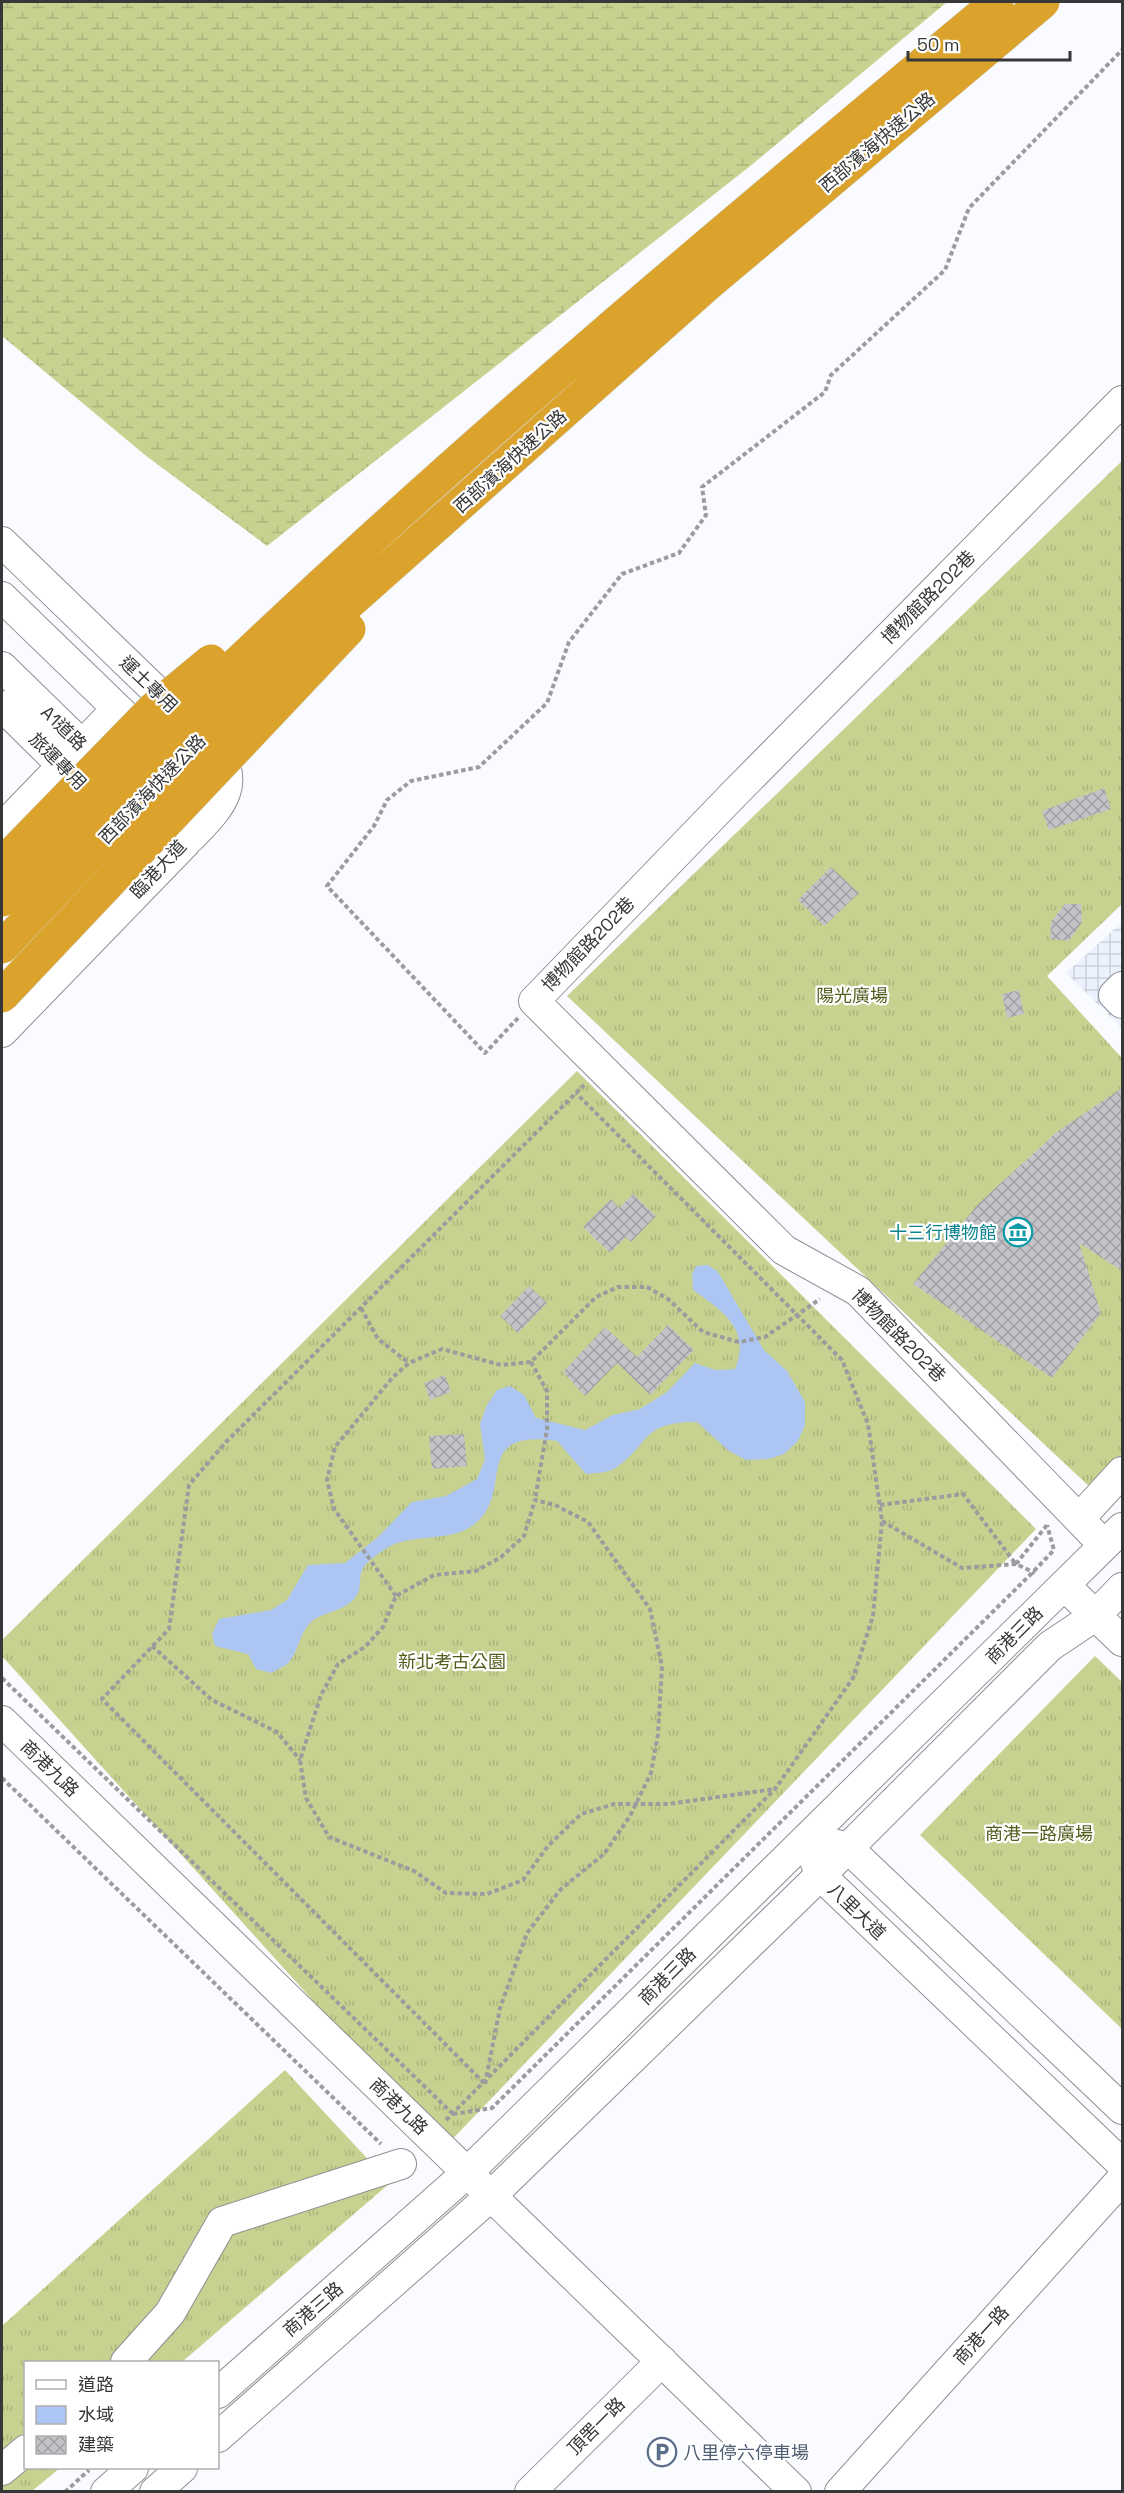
<svg xmlns="http://www.w3.org/2000/svg" width="1124" height="2493" viewBox="0 0 1124 2493" font-family="'Space Grotesk','Noto Sans TC',sans-serif">
<style>
.industrial{fill:url(#industrial-grid)}
.grass{fill:url(#grass-tufts)}
.wetland{fill:url(#wetland-marsh)}
.water{fill:#acc5f2}
.building{fill:url(#building-cross-hatch)}
.lines{fill:none;stroke-linecap:round;stroke-linejoin:round}
.minor-casing{stroke:#8d8f92;stroke-width:32}
.path{stroke:#9b9c9e;stroke-width:4;stroke-dasharray:4.5 3;stroke-linecap:butt}
.minor{stroke:#fff;stroke-width:30}
.highway-bridge-casing{stroke:#d7d7d7;stroke-width:34;stroke-linecap:butt}
.highway-bridge{stroke:#dba32b;stroke-width:33}
.labels{text-anchor:middle;dominant-baseline:central;stroke-width:4.5;stroke-linejoin:round;paint-order:stroke}
.street-label{font-size:18px;fill:#363738;stroke:#fff}
.park-label{font-size:18px;fill:#545c1c;stroke:#fff}
.culture-label{font-size:18px;fill:#0d838f;stroke:#fff;text-anchor:end}
.service-label{font-size:18px;fill:#4e5e75;stroke:#fff;text-anchor:start}
</style>
<defs>
<pattern id="industrial-grid" width="8" height="8" patternUnits="userSpaceOnUse" patternTransform="scale(1.5)"><rect width="8" height="8" fill="#ecf2fd"/><path d="M0 4h8M4 0v8" fill="none" stroke="#cbd0da"/></pattern>
<pattern id="grass-tufts" width="24" height="20" patternUnits="userSpaceOnUse" patternTransform="scale(1.5)"><rect width="24" height="20" fill="#c7d290"/><path d="M3 7l-1-3M5 7V3M7 7l1-3M15 17l-1-3M17 17v-4M19 17l1-3" fill="none" stroke="#acb57d"/></pattern>
<pattern id="wetland-marsh" width="20" height="14" patternUnits="userSpaceOnUse" patternTransform="scale(1.5)"><rect width="20" height="14" fill="#c7d290"/><path d="M1 5h8M5 5V1M11 12h8M15 12V8" fill="none" stroke="#acb57d"/></pattern>
<pattern id="building-cross-hatch" width="8" height="8" patternUnits="userSpaceOnUse" patternTransform="scale(1.5)"><rect width="8" height="8" fill="#c5c3c7"/><path d="M0 0l8 8M0 8l8-8" fill="none" stroke="#a19fa3"/></pattern>
</defs>
<rect width="100%" height="100%" fill="#fafbfe"/>
<path class="industrial" d="M1122,922v106l-56,-55z"/>
<path class="grass" d="M1122,461v443l-75,72 75,82v402l-29,30 -526,-494z
M577,1071l459,458 -591,618 -443,-491v-16z
M1095,1656l27,26v347l-202,-194z
M285,2070l105,113 -208,179h-156v106h34l-28,23 -30,1v-166z"/>
<path class="wetland" d="M2,2h945l-198,165 -482,379 -122,-91 -143,-119z"/>
<path class="water" d="M708,1265l10,7 46,78 23,21 18,31v23l-7,16 -14,13 -15,5 -23,1 -17,-9 -32,-29c-58,0 -45,22 -83,47 -6,4 -19,4 -28,5l-29,-33c-90,-13 -39,54 -85,85 -26,18 -65,5 -91,26 -6,4 -17,12 -19,18 -3,7 -1,16 -4,23 -10,20 -36,17 -49,31 -10,11 -11,30 -22,40 -4,3 -11,6 -16,9l-15,-4 -8,-15 -33,-8 -3,-12 7,-15 52,-9 16,-10 21,-35 37,-2 32,-25 35,-36 34,-6 31,-17 8,-19 -5,-36 7,-19 10,-15 13,-4 14,9 12,23 49,12 28,-15 27,-6 27,-17 28,-29 20,7 20,-1c17,-40 -14,-59 -42,-79l-1,-16 4,-8z"/>
<path class="building" d="M1104,788l7,21 -62,21 -7,-19z
M831,867l28,26 -35,33 -26,-26z
M1065,904h16l1,18 -13,19 -19,-2 1,-17z
M1019,990l5,24 -17,4 -5,-24z
M1122,1088v183l-43,-28 22,70 -49,65 -139,-94 66,-81 79,-72z
M633,1194l23,22 -25,26 -5,-5 -16,16 -27,-26 28,-28 8,9z
M529,1286l18,17 -29,30 -18,-17z
M668,1325l26,25 -44,45 -33,-32 -32,33 -22,-24 42,-45 32,30z
M445,1375l6,17 -21,8 -6,-17z
M464,1434l3,32 -35,3 -3,-33z"/>
<g class="lines">
<g class="minor-casing">
<path id="minor" d="M2,542l209,202c34,39 9,63 -20,93
M2,597l151,146
M2,667l116,113
M2,706l74,73
M2,828l115,-119
M1122,987l-8,8 8,8
M2,1032l183,-189c15,-24 15,-44 -1,-68
M1079,1519l43,-47
M1104,1545l-246,-254 -74,-41 -250,-249 199,-206 389,-394
M1064,1585l58,56
M2,1721l794,771
M829,1843l19,5 274,261
M814,1857l6,18 302,289
M126,2362l44,-49 52,-91 179,-58
M218,2393l250,-221 654,-644
M218,2437l274,-242 356,-347 202,-202 45,-30 27,-28
M2,2470l24,-20
M106,2492l27,-24
M155,2492l27,-24
M530,2492l132,-131
M840,2492l282,-313"/>
</g>
<path class="path" d="M518,1018l-33,35 -158,-167 47,-60 13,-26 24,-19 68,-14 68,-64 22,-61 53,-68 57,-21 27,-38 -4,-28 123,-95 6,-17 114,-105 24,-62 153,-158
M361,1308l17,31 31,24
M531,1362l16,29v38l-12,71
M880,1505l83,-11 52,69
M882,1521l80,47 54,-4 19,9
M1016,1564l31,-39
M396,1596l-62,-87 -7,-29 8,-33 58,-70 16,-14 33,-14 59,16 30,-3 65,-65 22,-10h29l21,12 35,33 36,10 26,-5 55,-38
M152,1646l60,54 65,32 23,28
M2,1678l451,436
M2,1778l379,366
M484,2083l-382,-384 67,-70 20,-144 37,-43 358,-357
M485,2084l15,-76 27,-75 34,-44 43,-35 26,-38 21,-43 7,-39 4,-68 -12,-57 -62,-87 -33,-17 -20,-5 -11,36 -23,21 -25,14 -42,4 -38,21 -13,31 -18,20 -27,17 -17,31 -21,65 6,38 23,39 85,34 32,22 41,1 36,-14 25,-34 33,-32 33,-10h54l107,-15
M453,2114l39,-6 541,-536 21,-22 -7,-25
M446,2120l329,-331 78,-111 20,-62 9,-95 -14,-97 -26,-64 -266,-267
M65,2492l24,-22"/>
<use href="#minor" class="minor"/>
<g class="highway-bridge-casing">
<path id="highway-bridge" d="M2,864l151,-155 58,-48
M2,900c67,-69 133,-140 203,-206 253,-243 523,-468 792,-692
M2,947l221,-232 484,-430 336,-283
M2,996l347,-367"/>
</g>
<use href="#highway-bridge" class="highway-bridge"/>
</g>
<defs>
<g id="museum-ring" transform="scale(1.5)"><circle r="9.5" fill="#fff" stroke="#0f9aa8" stroke-width="1.5"/><path d="M0-6L6-3V-2H-6V-3ZM-5-1h2V3h-2ZM-1-1h2V3h-2ZM3-1h2V3H3ZM-6 4H6V6H-6Z" fill="#0f9aa8"/></g>
<g id="parking-ring" transform="scale(1.5)"><circle r="9.5" fill="#fff" stroke="#5c6f8a" stroke-width="1.5"/><path d="M-3.5-5.5H1a3.5 3.5 0 0 1 0 7H-1V5.5H-3.5ZM-1-3.4V-.6H.8a1.4 1.4 0 0 0 0-2.8Z" fill="#5c6f8a"/></g>
</defs>
<g fill-rule="evenodd">
<use href="#museum-ring" x="1018" y="1232"/>
<use href="#parking-ring" x="662" y="2452"/>
</g>
<g class="labels">
<g class="street-label">
<text transform="translate(877 142) rotate(-40)">西部濱海快速公路</text>
<text transform="translate(510 461) rotate(-42)">西部濱海快速公路</text>
<text transform="translate(928 597) rotate(-45)">博物館路202巷</text>
<text transform="translate(149 684) rotate(44)">運土專用</text>
<text transform="translate(64 728) rotate(44)">A1道路</text>
<text transform="translate(58 761) rotate(45)">旅運專用</text>
<text transform="translate(152 789) rotate(-46)">西部濱海快速公路</text>
<text transform="translate(158 869) rotate(-47)">臨港大道</text>
<text transform="translate(588 944) rotate(-46)">博物館路202巷</text>
<text transform="translate(899 1335) rotate(45)">博物館路202巷</text>
<text transform="translate(1014 1635) rotate(-45)">商港三路</text>
<text transform="translate(50 1768) rotate(44)">商港九路</text>
<text transform="translate(857 1911) rotate(44)">八里大道</text>
<text transform="translate(667 1976) rotate(-45)">商港三路</text>
<text transform="translate(399 2106) rotate(44)">商港九路</text>
<text transform="translate(313 2309) rotate(-41)">商港三路</text>
<text transform="translate(981 2335) rotate(-48)">商港一路</text>
<text transform="translate(596 2426) rotate(-45)">頂罟一路</text>
</g>
<g class="park-label">
<text x="852" y="995">陽光廣場</text>
<text x="452" y="1661">新北考古公園</text>
<text x="1039" y="1833">商港一路廣場</text>
</g>
<g class="culture-label">
<text x="997" y="1232">十三行博物館</text>
</g>
<g class="service-label">
<text x="683" y="2452">八里停六停車場</text>
</g>
</g>
<rect width="1124" height="2493" fill="none" stroke="#363738" stroke-width="6"/>
<rect x="24" y="2361" width="195" height="108" fill="#ffffff" stroke="#afafaf" stroke-width="1.5"/>
<rect x="36" y="2380" width="30" height="9" fill="#ffffff" stroke="#afafaf" stroke-width="1.5"/>
<text x="78" y="2391" font-size="18" fill="#363738">道路</text>
<rect x="36" y="2406" width="30" height="18" fill="#acc5f2" stroke="#afafaf" stroke-width="1.5"/>
<text x="78" y="2421" font-size="18" fill="#363738">水域</text>
<rect x="36" y="2436" width="30" height="18" fill="url(#building-cross-hatch)" stroke="#afafaf" stroke-width="1.5"/>
<text x="78" y="2451" font-size="18" fill="#363738">建築</text>
<path d="M908 51v9h162v-9" fill="none" stroke="#363738" stroke-width="3"/>
<text x="917" y="51" font-size="18" fill="#363738" stroke="#ffffff" stroke-width="4.5" paint-order="stroke">50 m</text>
</svg>
